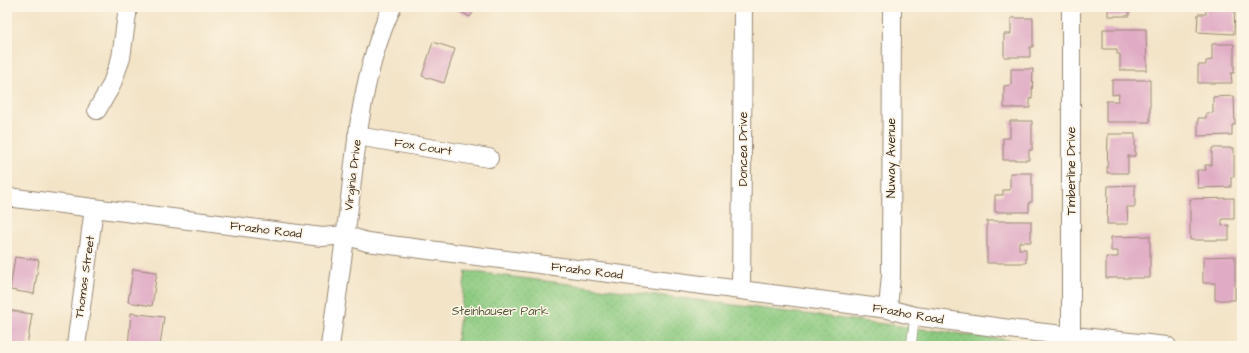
<svg xmlns="http://www.w3.org/2000/svg" width="1249" height="353" viewBox="0 0 1249 353" font-family="'Architects Daughter',sans-serif">
<style>
.park{fill:url(#park-dots);stroke:#647a50}
.building{fill:#e0abc5}
.lines{fill:none;stroke-linecap:round;stroke-linejoin:round}
.lane-casing{stroke:#978773;stroke-width:10}
.street-casing{stroke:#978773;stroke-width:20}
.lane{stroke:#fff;stroke-width:9}
.street{stroke:#fff;stroke-width:18}
.labels{text-anchor:middle;dominant-baseline:central;stroke-width:3;stroke-linejoin:round;paint-order:stroke}
.street-label{font-size:12px;fill:#3b2a1e;stroke:#fcf5e5}
.park-label{font-size:12px;fill:#545a3c;stroke:#fcf5e5}
</style>
<defs>
<pattern id="park-dots" width="8" height="8" patternUnits="userSpaceOnUse"><rect width="8" height="8" fill="#8dcb81"/><path d="M2 2h.1M6 6h.1" fill="none" stroke="#7bae6f" stroke-width="1.8" stroke-linecap="round"/></pattern>
</defs>
<rect width="100%" height="100%" fill="#fcf5e5"/>
<filter id="ink" filterUnits="userSpaceOnUse"><feTurbulence type="fractalNoise" baseFrequency=".025" numOctaves="2"/><feDisplacementMap in="SourceGraphic" scale="8" xChannelSelector="R" yChannelSelector="G"/><feConvolveMatrix kernelMatrix="1 2 1 2 8 2 1 2 1" color-interpolation-filters="sRGB"/></filter>
<filter id="wash" filterUnits="userSpaceOnUse"><feTurbulence type="fractalNoise" baseFrequency=".012" numOctaves="4" result="noise"/><feDisplacementMap in="SourceGraphic" scale="16" xChannelSelector="R" yChannelSelector="G"/><feGaussianBlur stdDeviation="0.9" result="paint"/><feColorMatrix in="noise" values="0 0 0 0 0 0 0 0 0 0 0 0 0 0 0 0 0 1.4 0 .05"/><feComposite in="paint" operator="in"/></filter>
<g filter="url(#wash)">
<rect width="100%" height="100%" fill="#f3e4c8"/>
<path class="park" d="M466,271l591,75h-601z"/>
<g id="blocks">
<path class="building" d="M452,7h24l-6,10z
M1108,7h21v9h-21z
M1213,7h22l-1,27 -37,-2 1,-18h8v-5l7,1z
M1011,18h22v29h-3v10h-26v-23h7z
M1103,29h43l1,41h-27v-16h-3v-5h-14z
M433,42l22,7 -11,34 -22,-7z
M1212,44h22v29h-3l1,10h-34v-18h8v-4l6,-1z
M1011,69h22l-1,29h-2v10h-26v-22l7,-1z
M1112,80h38v42h-44v-21h12l1,-7 -7,1z
M1234,96l1,29h-3v10l-34,1v-18h8v-5h7v-16z
M1010,121h22v29h-3v10h-26v-22h7z
M1108,134h27v22h-7v17h-21z
M1212,148h22v29h-3v10l-33,1 -1,-18h9l-1,-5h7z
M1010,173h22v29h-3v10h-34v-17h8v-5h7z
M1135,185v22h-8l1,17h-21l1,-38z
M1234,198v21h-12v7l7,-1v15h-39v-41z
M987,221h44v21h-12v7h7v14h-39z
M1150,236v42h-44v-21h12v-6h-7v-14z
M1235,256v44h-20v-17h-12v-26z
M15,257l24,3 -5,34 -24,-4z
M133,269l24,3 -5,34 -24,-4z
M8,310l24,4 -5,32 -20,-2z
M131,313l33,4 -4,29h-32z"/>
</g>
</g>
<g filter="url(#ink)">
<use href="#blocks" fill-opacity="0" stroke="#978773" stroke-width="1"/>
<g class="lines">
<g class="lane-casing">
<path id="lane" d="M911,346l4,-30"/>
</g>
<g class="street-casing">
<path id="street" d="M97,110l14,-24 10,-28 7,-51
M357,136l132,22
M7,197l315,40 23,-2 22,7 521,67 27,7 102,14 150,16
M741,290l2,-283
M888,309l3,-34 1,-268
M1071,336v-329
M76,346l18,-138
M330,346c7,-49 14,-98 20,-147 7,-65 14,-132 42,-192"/>
</g>
<use href="#lane" class="lane"/>
<use href="#street" class="street"/>
</g>
</g>
<g class="labels">
<g class="street-label">
<text transform="translate(423 147) rotate(9)">Fox Court</text>
<text transform="translate(743 149) rotate(-90)">Doncea Drive</text>
<text transform="translate(891 158) rotate(-90)">Nuway Avenue</text>
<text transform="translate(1071 171) rotate(-90)">Timberline Drive</text>
<text transform="translate(353 175) rotate(-83)">Virginia Drive</text>
<text transform="translate(266 230) rotate(7)">Frazho Road</text>
<text transform="translate(587 271) rotate(7)">Frazho Road</text>
<text transform="translate(85 277) rotate(-82)">Thomas Street</text>
<text transform="translate(908 314) rotate(10)">Frazho Road</text>
</g>
<g class="park-label">
<text x="500" y="311">Steinhauser Park</text>
</g>
</g>
<rect width="1249" height="353" fill="none" stroke="#fcf5e5" stroke-width="24"/>
</svg>
